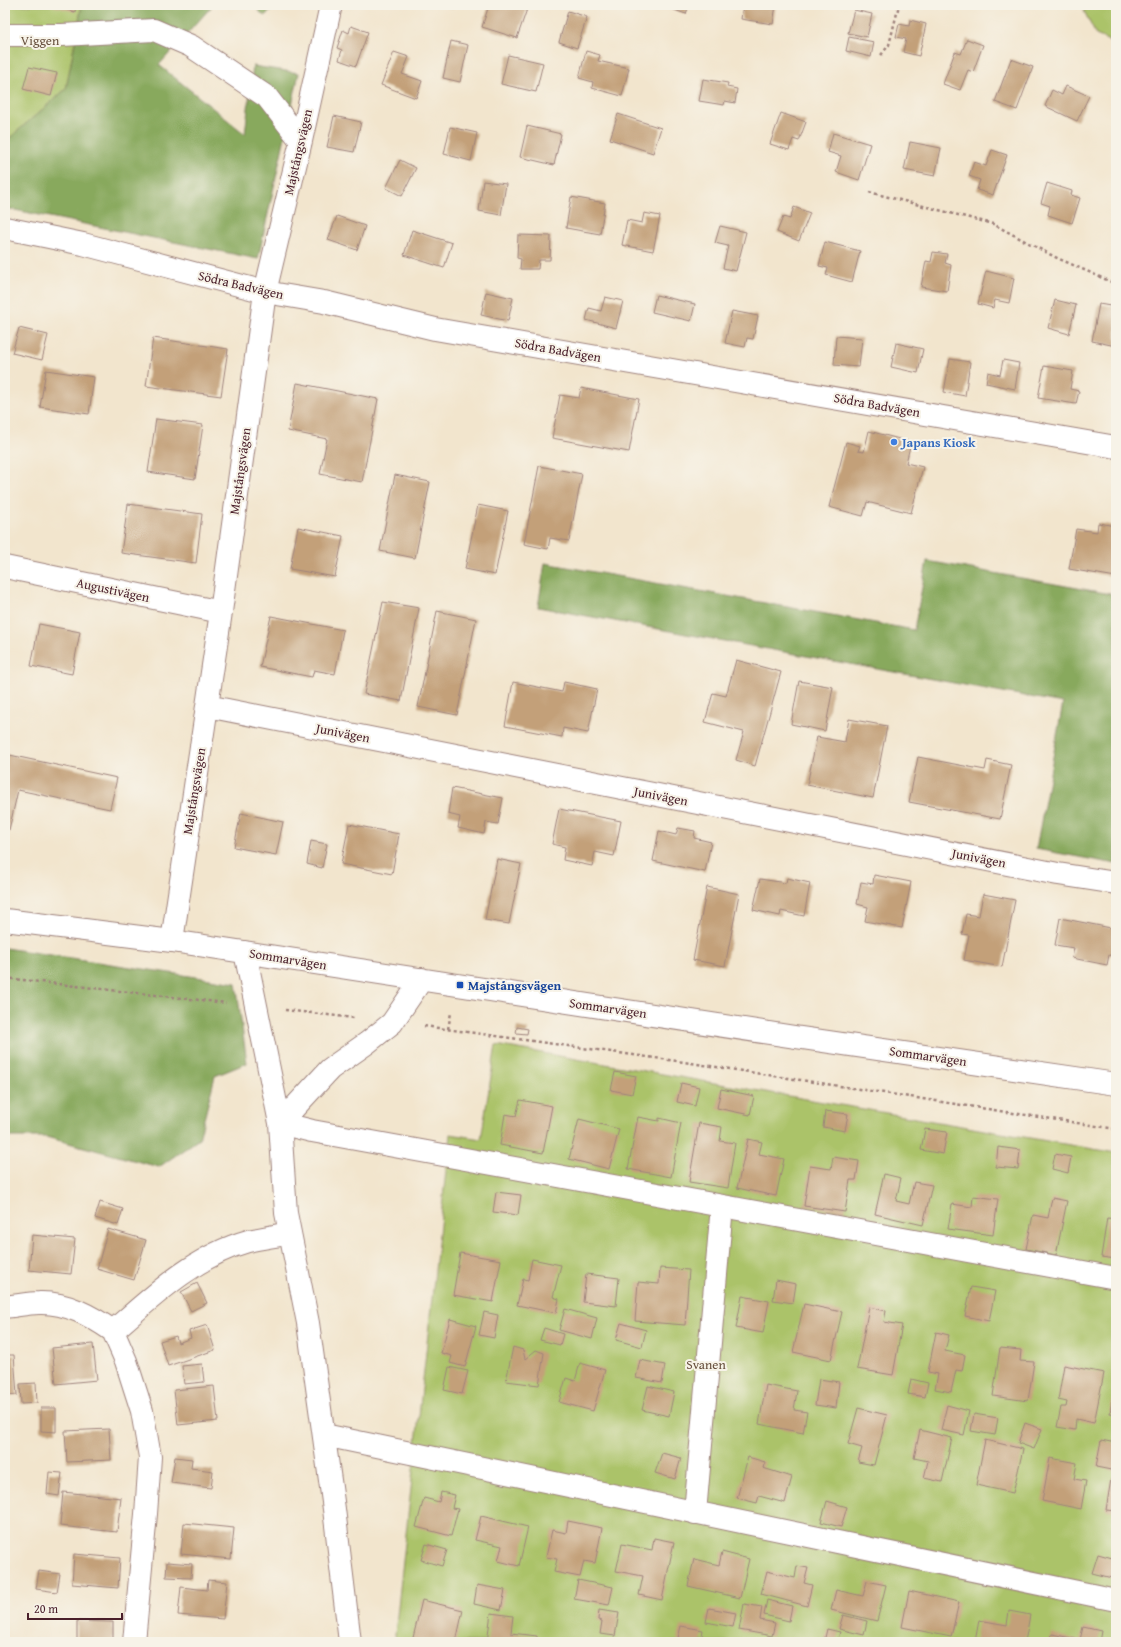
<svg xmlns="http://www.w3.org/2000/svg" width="1121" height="1647" viewBox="0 0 1121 1647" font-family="'Gentium Book Plus',serif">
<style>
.green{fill:#abc369;stroke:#7a714a}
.forest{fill:#88a95d;stroke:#696444}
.building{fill:#c3a079}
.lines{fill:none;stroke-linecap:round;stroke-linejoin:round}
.minor-casing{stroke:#9e827c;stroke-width:24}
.path{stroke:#9e827c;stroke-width:2.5;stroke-dasharray:3 3;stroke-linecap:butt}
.minor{stroke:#fff;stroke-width:22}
.shop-dot{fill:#3f7fe0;stroke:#f7f3e8;stroke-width:1.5}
.transit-dot{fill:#1a4fb4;stroke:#f7f3e8;stroke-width:1.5}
.labels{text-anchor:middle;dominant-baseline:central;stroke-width:4;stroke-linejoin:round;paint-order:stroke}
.park-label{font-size:13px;fill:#67503e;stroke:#f7f3e8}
.street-label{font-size:13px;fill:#4a1f2b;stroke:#f7f3e8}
.shop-label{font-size:13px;font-weight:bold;fill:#366cbe;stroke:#f7f3e8;text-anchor:start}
.transit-label{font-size:13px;font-weight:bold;fill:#164399;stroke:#f7f3e8;text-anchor:start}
</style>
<rect width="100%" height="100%" fill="#f7f3e8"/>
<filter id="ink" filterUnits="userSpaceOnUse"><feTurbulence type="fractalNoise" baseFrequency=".025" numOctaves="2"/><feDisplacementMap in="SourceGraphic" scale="8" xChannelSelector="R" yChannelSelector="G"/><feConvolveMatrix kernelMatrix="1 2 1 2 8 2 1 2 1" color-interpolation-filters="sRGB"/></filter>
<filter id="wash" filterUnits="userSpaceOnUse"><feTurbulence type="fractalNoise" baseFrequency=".012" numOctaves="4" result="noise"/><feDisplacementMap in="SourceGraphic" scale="16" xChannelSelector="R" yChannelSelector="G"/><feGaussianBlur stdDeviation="0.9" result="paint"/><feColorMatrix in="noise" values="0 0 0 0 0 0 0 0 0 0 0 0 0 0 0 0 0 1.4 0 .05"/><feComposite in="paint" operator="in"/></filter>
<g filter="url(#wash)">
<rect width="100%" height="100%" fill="#f2e5cd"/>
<path class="green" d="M5,5h77l-16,84 -61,53z
M1081,5h35v39l-20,-9z
M496,1045l620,108v489h-720l-1,-8 55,-500 31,5z"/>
<path class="forest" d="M82,5h131l-54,60 86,69 8,-68 46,7 -41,186 -253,-51v-66l61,-53z
M253,5h26l-15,11z
M927,561l189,34v269l-80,-15 27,-146 -525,-96 7,-44 369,67z
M5,948l231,35 11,80 -32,13 -16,63 -40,28 -113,-30h-41z"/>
<g id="blocks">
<path class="building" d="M49,5h27l-1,7z
M440,5h14l-1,4z
M489,5h26l12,4 -10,29 -35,-11z
M660,5h29l-3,9z
M743,5h33l-3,19 -32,-5z
M854,10l18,4 -5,23 -19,-4z
M568,11l19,6 -10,31 -18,-6z
M910,20l16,4 -7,32 -16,-4 3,-13 -10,-2 3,-13 10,2z
M351,26l17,6 -12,34 -17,-6 3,-10 -5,-2 6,-18 6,3z
M849,37l25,5 -3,15 -25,-6z
M967,39l16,6 -10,27 -5,-2 -8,20 -17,-6 12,-32 6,2z
M451,41l17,4 -8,37 -17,-4z
M586,51l14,4 -2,6 31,7 -7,28 -30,-8 1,-6 -14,-4z
M394,52l15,5 -7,17 20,7 -6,17 -35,-13z
M508,55l35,8 -7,29 -35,-8z
M1011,59l22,8 -16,43 -22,-8z
M29,67l28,6 -6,23 -28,-7z
M703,79l25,4 -1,4 10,2 -2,14 -10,-2 -1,4 -25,-4z
M1066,86l23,10 -12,25 -32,-15 7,-16 10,5z
M781,113l25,9 -7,19 -6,-2 -4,11 -19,-6z
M618,114l43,14 -8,25 -43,-14z
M334,116l27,6 -7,30 -27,-5z
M527,126l34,8 -7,31 -34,-8z
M450,127l27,6 -6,28 -27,-7z
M833,133l37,11 -11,36 -23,-8 5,-16 -13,-4z
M910,142l31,6 -6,28 -31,-6z
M992,150l15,5 -14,40 -16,-5 3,-10 -11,-4 5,-14 12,4z
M400,160l16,8 -14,28 -16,-8z
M483,181l23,3 -5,31 -22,-4z
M1047,183l25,8 -1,4 9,3 -8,25 -24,-8 2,-9 -9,-3z
M571,197l34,6 -5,31 -34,-6z
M794,207l16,6 -11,28 -22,-9 6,-15 7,2z
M644,213l16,3 -7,35 -31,-6 5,-25 15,3z
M337,216l28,10 -8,24 -29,-10z
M720,226l26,6 -10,39 -13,-3 5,-22 -13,-3z
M412,230l40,13 -8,25 -40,-13z
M518,235l33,1 -1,24h-11l-1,9h-18l1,-10 -4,-1z
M825,242l35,9 -8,31 -26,-7 2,-7 -9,-2z
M933,252l14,2 -2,9 6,2 -4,26 -26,-4 5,-26 5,1z
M986,271l28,7 -5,25 -14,-3 -2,8 -15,-4z
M486,292l27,6 -5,23 -27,-6z
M656,295l39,9 -4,17 -39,-9z
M605,297l18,4 -7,27 -30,-8 3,-12 12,3z
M1055,300l21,5 -7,29 -21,-6z
M1099,304l17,3v39l-24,-5z
M732,311l26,5 -5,23 -6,-1 -2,9 -20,-4z
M19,328l29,7 -6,25 -30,-7z
M836,336l26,2 -3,29 -25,-2z
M153,338l75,11 -7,47 -75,-10z
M896,343l27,6 -5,24 -27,-6z
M950,359l20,3 -5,34 -21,-4z
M1003,360l16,3 -4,26 -29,-6 2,-11 12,3z
M1044,366l29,5 -3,18 9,2 -3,13 -38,-6z
M46,370l48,7 -5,37 -49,-7z
M297,383l81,16 -16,83 -42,-8 7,-35 -39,-8z
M581,388l58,11 -10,53 -77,-14 8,-43 19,3z
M156,419l47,6 -8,54 -47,-7z
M869,431l42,11 -5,21 17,4 -12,46 -44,-11 -4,14 -34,-9 17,-65 14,4 -2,5 6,1z
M539,466l43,8 -13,67 -19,-3 -2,11 -24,-5z
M395,475l35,7 -15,76 -35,-7z
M128,504l74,10 -6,49 -75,-10z
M478,505l30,6 -13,64 -30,-6z
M1098,523l17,3 -2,9h3v42l-47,-8 7,-40 21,3z
M298,527l45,9 -8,41 -45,-8z
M383,602l36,6 -18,93 -37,-7z
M437,611l39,8 -19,96 -39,-8z
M271,616l72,14 -8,44 -21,-4 -2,7 -52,-10z
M39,624l41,8 -8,42 -41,-8z
M736,660l45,12 -26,94 -19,-6 8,-28 -39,-10 8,-29 13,3z
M799,681l34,6 -8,44 -34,-7z
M513,682l49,10 2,-10 33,7 -9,44 -25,-5 -1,9 -57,-11z
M849,719l38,7 -14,72 -66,-13 10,-48 28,5z
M5,754l112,24 -7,31 -92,-19 -9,40 -4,-1z
M918,757l67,13 2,-10 24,5 -11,54 -91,-17z
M452,788l51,10 -5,26 -12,-2 -2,12 -26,-6 2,-11 -12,-3z
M559,809l62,12 -7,35 -19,-4 -3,14 -29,-6 2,-13 -13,-3z
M241,813l42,9 -7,33 -42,-8z
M349,824l50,10 -7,40 -51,-10z
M678,828l17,3 -1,7 17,4 -6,30 -52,-11 6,-30 17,4z
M311,841l16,3 -5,24 -15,-4z
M497,859l24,5 -12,60 -24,-4z
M874,875l37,7 -9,46 -37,-7 3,-14 -11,-3 4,-22 12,2z
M787,878l23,5 -6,33 -23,-5 -1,5 -27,-6 7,-31 26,4z
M707,887l32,7 -14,72 -32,-6z
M983,894l32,6 -13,67 -38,-7 5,-25 -7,-1 4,-20 13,2z
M1060,918l56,11v27l-7,-1 -2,10 -35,-7 2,-10 -19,-3z
M517,1027l11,2 -1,5 -11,-1z
M615,1072l21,4 -4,18 -21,-4z
M681,1083l18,4 -4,19 -18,-4z
M721,1089l33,7 -4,19 -33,-7z
M520,1100l32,6 -9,47 -43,-8 5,-31 11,2z
M825,1111l23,3 -3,17 -22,-4z
M638,1117l21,4v-3l22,5 -10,54 -43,-8z
M579,1119l40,10 -10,40 -40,-10z
M699,1123l23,4 -2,14 15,2 -7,45 -39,-6z
M925,1129l22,3 -4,22 -22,-4z
M748,1139l14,3 -3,12 25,5 -8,37 -39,-8z
M998,1147l22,3 -2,19 -22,-2z
M1055,1154l16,3 -3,16 -16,-4z
M833,1157l26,4 -3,19h-6l-5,32 -41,-6 6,-40 21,3z
M884,1174l17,4 -5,23 13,3 5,-22 18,3 -9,40 -48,-11z
M496,1192l25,3 -3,20 -25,-3z
M973,1196l25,3 -5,36 -45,-6 4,-25 20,3z
M1052,1198l15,3 -11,54 -30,-6 7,-34 15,3z
M100,1202l23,7 -5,16 -23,-7z
M1107,1218l9,1v40l-15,-2z
M108,1229l38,11 -12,40 -37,-11z
M32,1235l43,4 -4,35 -42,-4z
M460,1253l41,7 -8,42 -40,-7z
M532,1259l29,6 -8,32 6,2 -3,14 -39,-8 6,-26 5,1z
M660,1268l29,2 -4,55 -50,-4 3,-39 21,2z
M586,1274l33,4 -3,28 -33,-4z
M776,1280l20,4 -3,19 -20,-3z
M197,1283l10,20 -16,8 -10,-19z
M971,1287l24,4 -6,30 -24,-5z
M742,1296l27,5 -6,32 -27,-5z
M804,1304l38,8 -11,48 -38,-8z
M869,1307l17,4 -2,11 18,3 -9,50 -36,-6z
M565,1309l32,9 -5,21 -33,-9z
M484,1312l14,3 -4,23 -15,-3z
M450,1319l26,7 -11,41 -15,-4 2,-7 -11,-3z
M621,1323l25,7 -4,17 -26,-7z
M207,1325l8,25 -47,16 -8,-25 16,-5 2,7 13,-5 -2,-7z
M544,1328l19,6 -3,11 -20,-5z
M936,1332l13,3 -4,16 20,4 -3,16 -6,-1 -5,22 -16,-3 3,-15 -10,-2z
M93,1344l4,36 -41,4 -4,-36z
M513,1347l10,3 2,9 11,-9 8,3 -5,32 -33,-4z
M1000,1348l21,2 -1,11 14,1 -6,39 -35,-5z
M5,1355h9l3,40 -12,1z
M640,1360l25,5 -3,18 -26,-5z
M580,1363l25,7 -12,41 -34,-9 7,-24 9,3z
M202,1364l2,18 -20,2 -2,-18z
M1064,1365l40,8 -10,50 -18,-4 -1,11 -18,-3 4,-20h5l1,-5 -9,-2z
M449,1367l19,4 -6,23 -18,-4z
M819,1379l20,3 -3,26 -21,-3z
M911,1379l17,4 -3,14 -17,-3z
M36,1383l1,20 -16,1 -1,-20z
M766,1385l31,6 -3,19 13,2 -4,21 -44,-9z
M214,1386l4,35 -40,4 -4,-35z
M648,1386l26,6 -5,24 -27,-6z
M1112,1401l4,1v12l-6,-1z
M947,1405l22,6 -5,24 -23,-5z
M41,1408h15v24l-15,-1z
M858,1408l29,7 -13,50 -16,-3 4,-14 -14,-4z
M974,1414l24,4 -3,17 -24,-4z
M1025,1423l17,6 -8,20 -16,-6z
M109,1429l2,31 -44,2 -2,-31z
M920,1430l32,8 -10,44 -18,-4 4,-17 -14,-3z
M985,1440l38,9 -10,44 -37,-8z
M1101,1440l15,3v28l-20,-4z
M662,1453l19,5 -6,21 -20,-6z
M175,1457l17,2 -1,9 22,3 -2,17 -40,-5z
M748,1457l17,5 -2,6 29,9 -7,26 -26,-7 -2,7 -20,-5z
M1050,1458l27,5 -3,16 12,2 -5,28 -39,-8z
M49,1472l13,1 -3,23 -12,-2z
M1111,1479l5,1v31l-10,-1z
M63,1492l58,6 -4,34 -57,-6z
M441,1492l14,3 -3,13 6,1 -7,27 -35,-9 8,-29 15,4z
M827,1501l20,6 -6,20 -20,-5z
M481,1516l47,11 -9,39 -21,-5 4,-15 -27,-6z
M1115,1516h1v13h-3z
M568,1521l34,7 -7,35 -11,-2 -4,16 -26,-5 3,-13 -11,-2 6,-27 14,3z
M184,1523l50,5 -3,31 -50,-5z
M654,1538l20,4 -12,58 -23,-5 4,-19 -27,-5 6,-27 30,6z
M426,1544l21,6 -5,16 -21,-6z
M722,1552l27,7 -9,39 -52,-12 6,-27 25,6z
M74,1554l46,4 -2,30 -46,-4z
M1098,1554l18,5v20l-24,-6z
M167,1562l25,2 -1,14 -25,-1z
M797,1566l11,2 -4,15 8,2 -5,21 -46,-12 6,-23 28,7z
M39,1571l21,3 -3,18 -21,-3z
M208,1580l19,2 -4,37 -45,-4 3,-28 26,3z
M578,1580l35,7 -4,18 -35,-6z
M867,1581l19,4 -9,36 -46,-11 5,-20 27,6z
M477,1585l28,5 -4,20 -27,-6z
M909,1591l50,11 -8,35 -49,-10z
M422,1600l41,10 -7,32h-44z
M767,1600l25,6 -3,15 -25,-6z
M744,1604l18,3 -2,13 15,3 -3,13 -33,-6z
M709,1608l27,5 -3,14 -27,-5z
M599,1610l20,3 -4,23 -15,-2 2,-13 -4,-1z
M1009,1611l21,4 -5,27h-50l4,-22 28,5z
M491,1613l22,3 -2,17 26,3v6h-50z
M843,1615l24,6 -3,14 -25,-6z
M77,1621l36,1v20h-36z
M681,1626l22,4 -2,12h-24z
M1083,1627l18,4 -2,11h-49l2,-8 28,6z
M827,1629l13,3 -3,10h-13z
M34,1639l16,1v2h-16z"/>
</g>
</g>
<g filter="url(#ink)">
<use href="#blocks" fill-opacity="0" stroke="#9e827c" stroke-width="1"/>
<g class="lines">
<g class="minor-casing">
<path id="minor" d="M5,35h57l92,-5 37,16 76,51 34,44
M5,228l78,16 182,48 59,10 111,27 681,118
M5,567l216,45
M207,706l851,168 58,9
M5,920l167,21 623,96 321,47
M172,941l49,-329 44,-320 36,-151 30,-136
M245,952l35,171 6,90 22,110 26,186 16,133
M422,979l-30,44 -25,20 -37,26 -50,54 32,8 804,147
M5,1307c11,-1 23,-4 34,-4 28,-1 52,13 74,28 40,-35 82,-75 135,-90 13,-3 28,-5 42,-8
M113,1331l13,30 16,50 8,46 -4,57 -12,128
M324,1435l792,165
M695,1513l27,-307"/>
</g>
<path class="path" d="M881,55l8,-10 10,-40
M869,192l124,32 62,33 61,27
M5,978l221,25
M285,1010l69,8
M424,1026l267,37 425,66
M448,1029l3,-16"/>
<use href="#minor" class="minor"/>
</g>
</g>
<circle class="shop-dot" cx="894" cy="442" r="4"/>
<rect class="transit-dot" x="456" y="981" width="8" height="8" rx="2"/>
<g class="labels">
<g class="park-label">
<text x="40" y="40">Viggen</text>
<text x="706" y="1364">Svanen</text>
</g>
<g class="street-label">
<text transform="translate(298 152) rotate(-77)">Majstångsvägen</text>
<text transform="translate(241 285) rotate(13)">Södra Badvägen</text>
<text transform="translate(558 350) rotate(10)">Södra Badvägen</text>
<text transform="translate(877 405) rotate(10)">Södra Badvägen</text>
<text transform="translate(240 471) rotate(-82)">Majstångsvägen</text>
<text transform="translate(113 590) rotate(12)">Augustivägen</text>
<text transform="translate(343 733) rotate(11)">Junivägen</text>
<text transform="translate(194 791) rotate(-81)">Majstångsvägen</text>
<text transform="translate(661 796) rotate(11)">Junivägen</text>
<text transform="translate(979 858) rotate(11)">Junivägen</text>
<text transform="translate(288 959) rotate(9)">Sommarvägen</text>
<text transform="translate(608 1008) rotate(8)">Sommarvägen</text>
<text transform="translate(928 1056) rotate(8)">Sommarvägen</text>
</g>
<g class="shop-label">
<text x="902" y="442">Japans Kiosk</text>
</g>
<g class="transit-label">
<text x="468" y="985">Majstångsvägen</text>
</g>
</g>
<rect width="1121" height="1647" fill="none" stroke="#f7f3e8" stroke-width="20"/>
<path d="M28 1613v6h94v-6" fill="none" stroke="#4a1f2b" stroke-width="2"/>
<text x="34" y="1613" font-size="12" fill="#4a1f2b" stroke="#f7f3e8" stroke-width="3" paint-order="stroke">20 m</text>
</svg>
